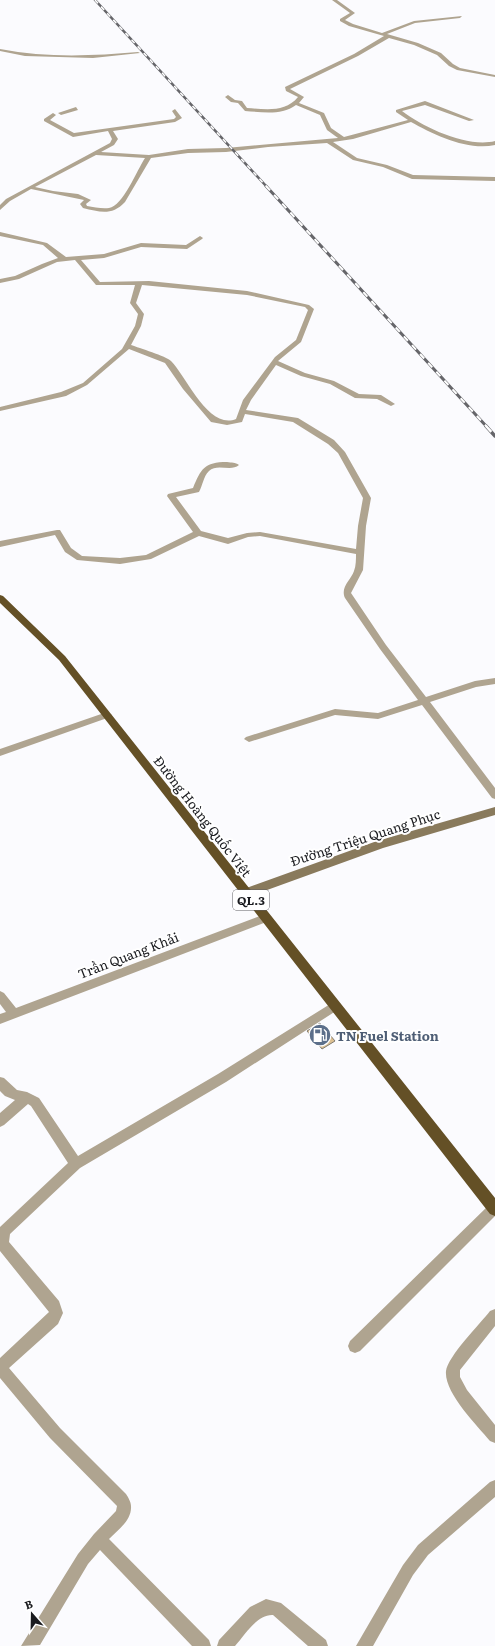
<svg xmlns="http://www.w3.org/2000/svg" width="495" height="1646" viewBox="0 0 495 1646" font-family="Literata,serif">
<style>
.building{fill:#dcc091;stroke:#817b72}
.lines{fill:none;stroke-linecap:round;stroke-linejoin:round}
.minor{fill:#afa490;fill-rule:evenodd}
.secondary{fill:#897a5c;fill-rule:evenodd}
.trunk{fill:#645026;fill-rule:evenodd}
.rail-far2-casing{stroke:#66666a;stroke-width:2.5}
.rail-far1-casing{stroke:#66666a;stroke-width:3}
.rail-casing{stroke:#66666a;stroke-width:3.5}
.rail-far2{stroke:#fff;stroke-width:1.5;stroke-dasharray:4.5;stroke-linecap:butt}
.rail-far1{stroke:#fff;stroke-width:2;stroke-dasharray:6;stroke-linecap:butt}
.rail{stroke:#fff;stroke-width:2.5;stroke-dasharray:8;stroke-linecap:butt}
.labels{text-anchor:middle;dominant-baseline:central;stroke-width:4;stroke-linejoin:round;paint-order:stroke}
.shield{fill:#fff;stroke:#5f5f62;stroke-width:1}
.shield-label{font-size:12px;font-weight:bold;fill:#1a1b1f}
.street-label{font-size:13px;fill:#1a1b1f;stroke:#fff}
.service-label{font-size:13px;font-weight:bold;fill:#4e5e75;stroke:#fff;text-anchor:start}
</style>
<rect width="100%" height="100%" fill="#fbfbfe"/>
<path class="building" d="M320,1023l15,18 -13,8 -15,-18z"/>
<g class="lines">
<path class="minor" d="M332,0h5l18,13 -10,7 8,4 29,9 32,-12 48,-5 -2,2 -45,5 -28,11 31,9 23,10 12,11 7,4 35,7v2l-38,-7 -8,-4 -12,-11 -23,-10 -25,-7 -31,18 -68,33 14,8 -5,6 25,10 7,15 13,9 64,-17 -12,-8v-2l29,-9 49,19 -5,1 -44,-16 -23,6c22,17 66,37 93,30v4c-27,6 -61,-10 -84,-23l-58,17 -20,3 24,16 30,7 26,10 82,2v4l-83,-2 -29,-12 -30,-7 -26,-17 -59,4 -42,5 -38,1 -37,5 -26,44c-13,14 -25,10 -42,6l-3,-4 4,-4 -53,-11 -21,12 -10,9v-5l6,-6 104,-56 2,-4 -4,-8 -35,6 -29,-16v-2l9,-6 3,2 -6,5 24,13 100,-14 2,-2 -4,-6 3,-2 7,9 -7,4 -62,9 5,8 -4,6 -13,7 48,3 39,-6 38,-1 112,-10 -11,-8 -7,-15 -24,-10c-15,11 -34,7 -51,6l-7,-8 -7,-1 -6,-5 3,-2 7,5 7,1 5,7c18,1 38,5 51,-11l-12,-6 -1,-4 69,-33 30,-18 -35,-10 -9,-5v-2l10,-6zM96,155l49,3c-8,12 -22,48 -36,50 -7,1 -15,-1 -22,-2l-1,-2 5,-4 -13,-6 -25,-3 -18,-4z
M0,49c46,9 92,7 138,3l2,1 -47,5 -68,-2 -25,-5z
M76,107l2,3 -17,5 -3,-2z
M0,232l47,11 19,14 38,-3 37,-11 45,2 14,-9 3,2 -1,1 -15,10 -46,-2 -37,11 -23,2 19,22 49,-1 98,10 62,14 5,4 -13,33 -23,19 27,12 29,8 25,13 22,1 14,9 -4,2 -14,-7 -22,-1 -25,-14 -29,-8 -25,-11 -25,35 -5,10 52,8 36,22 11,12 26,46 -5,28 -3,44 -12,23 35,52 40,52 49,-16 20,-3v6l-19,3 -46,15 65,86v11l-3,-1 -70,-93 -44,14 -43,-4 -86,27 -5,-3 2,-2 89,-28 43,4 40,-13 -38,-51 -35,-51c-5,-11 6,-18 9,-27 2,-5 2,-12 2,-17l-96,-18 -12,1 -20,7 -29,-8 -48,23 -31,5 -43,-4 -12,-8 -10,-17 -55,12v-6l57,-11h3l11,18 11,8 38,2 26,-3 47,-23 -26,-36 1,-2 25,-6c8,-19 11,-26 34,-26 5,1 8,0 12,3 -8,7 -22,-2 -30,6 -6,6 -6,14 -10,21l-23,5 25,34 27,7 19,-5 13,-1 96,17 2,-23 5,-28 -25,-45 -10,-9 -35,-22 -48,-8 -3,8 -15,3 -16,-3 -28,-33 -18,-26 -36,-14 -42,36 -21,11 -66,15v-4l61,-15 22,-9 39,-34 13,-23 3,-12 -8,-11 5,-18h-39l-21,-25 -18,2 -38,17 -19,4v-4l15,-3 27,-12 16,-6 -15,-13 -43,-9zM142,285l105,10 58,12 3,3 -12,30 -21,17 -32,43 -7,19c-28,11 -49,-42 -65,-58 -5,-5 -32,-13 -40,-16l10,-19 3,-12 -8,-11z
M107,712l5,3 -2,2 -110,39v-7z
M265,914l4,1 1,3 -1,3 -269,103v-10l6,-2 -6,-8v-13l4,2 12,15z
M335,1001l4,2 2,3 -2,3 -113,73 -146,86 -70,66 -1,8 50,59 4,12 -5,11 -49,44 51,60 66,66c2,3 5,8 5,12 1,14 -13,24 -22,33l100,101 2,6h-19l-92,-96 -12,14 -48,81 -19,1 57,-92 16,-20 22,-23 1,-5 -67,-68 -50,-60v-20l49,-46 -49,-61v-24l68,-64 -37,-57 -3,-2 -24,21 -4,2v-14l15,-13 -10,-4 -5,-5v-14l4,1 13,12 10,2 12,6 39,58 140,-82z
M494,1202l1,14 -135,135 -5,2 -5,-2 -2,-5 2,-5 140,-137z
M495,1309v17l-35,44v7l7,13 28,35v18l-5,-2c-13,-16 -46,-48 -44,-70 2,-15 34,-47 44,-60z
M495,1480v17l-67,58 -15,20 -40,71h-17l47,-81 15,-20 72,-63z
M266,1599l15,4 45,37 2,6h-20l-35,-31c-16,-1 -28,20 -38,31h-18l2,-6 31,-33z"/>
<path class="secondary" d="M495,807v8l-112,33 -138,50 -4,-2 -2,-3 2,-3 136,-49z"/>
<path class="trunk" d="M0,595l3,1 62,60 430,542v18l-5,-2 -431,-554 -59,-57z"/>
<g class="rail-far2-casing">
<path id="rail-far2" d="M95,0l172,187"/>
</g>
<g class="rail-far1-casing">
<path id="rail-far1" d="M266,186l221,241"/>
</g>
<g class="rail-casing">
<path id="rail" d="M486,426l9,10"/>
</g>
<use href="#rail-far2" class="rail-far2"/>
<use href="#rail-far1" class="rail-far1"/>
<use href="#rail" class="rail"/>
</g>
<defs>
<g id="fuel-disc" transform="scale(1.15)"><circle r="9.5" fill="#5c6f8a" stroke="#fff"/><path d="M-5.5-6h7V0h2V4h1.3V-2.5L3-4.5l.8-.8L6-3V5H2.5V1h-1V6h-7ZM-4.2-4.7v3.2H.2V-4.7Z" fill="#fff"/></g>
</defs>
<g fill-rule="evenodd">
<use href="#fuel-disc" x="320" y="1035"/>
</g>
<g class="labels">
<rect class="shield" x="233" y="890" width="36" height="20" rx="3"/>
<g class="shield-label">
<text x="251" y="900">QL.3</text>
</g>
<g class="street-label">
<text transform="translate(203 816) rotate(52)">Đường Hoàng Quốc Việt</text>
<text transform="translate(365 837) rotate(-18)">Đường Triệu Quang Phục</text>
<text transform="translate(128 955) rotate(-21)">Trần Quang Khải</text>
</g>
<g class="service-label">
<text x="336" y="1035">TN Fuel Station</text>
</g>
</g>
<g transform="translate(32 1614) rotate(340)" stroke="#ffffff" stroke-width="3" paint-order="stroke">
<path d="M0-3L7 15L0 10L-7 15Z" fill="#1a1b1f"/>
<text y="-6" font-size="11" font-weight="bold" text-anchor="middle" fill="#1a1b1f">B</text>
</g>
</svg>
